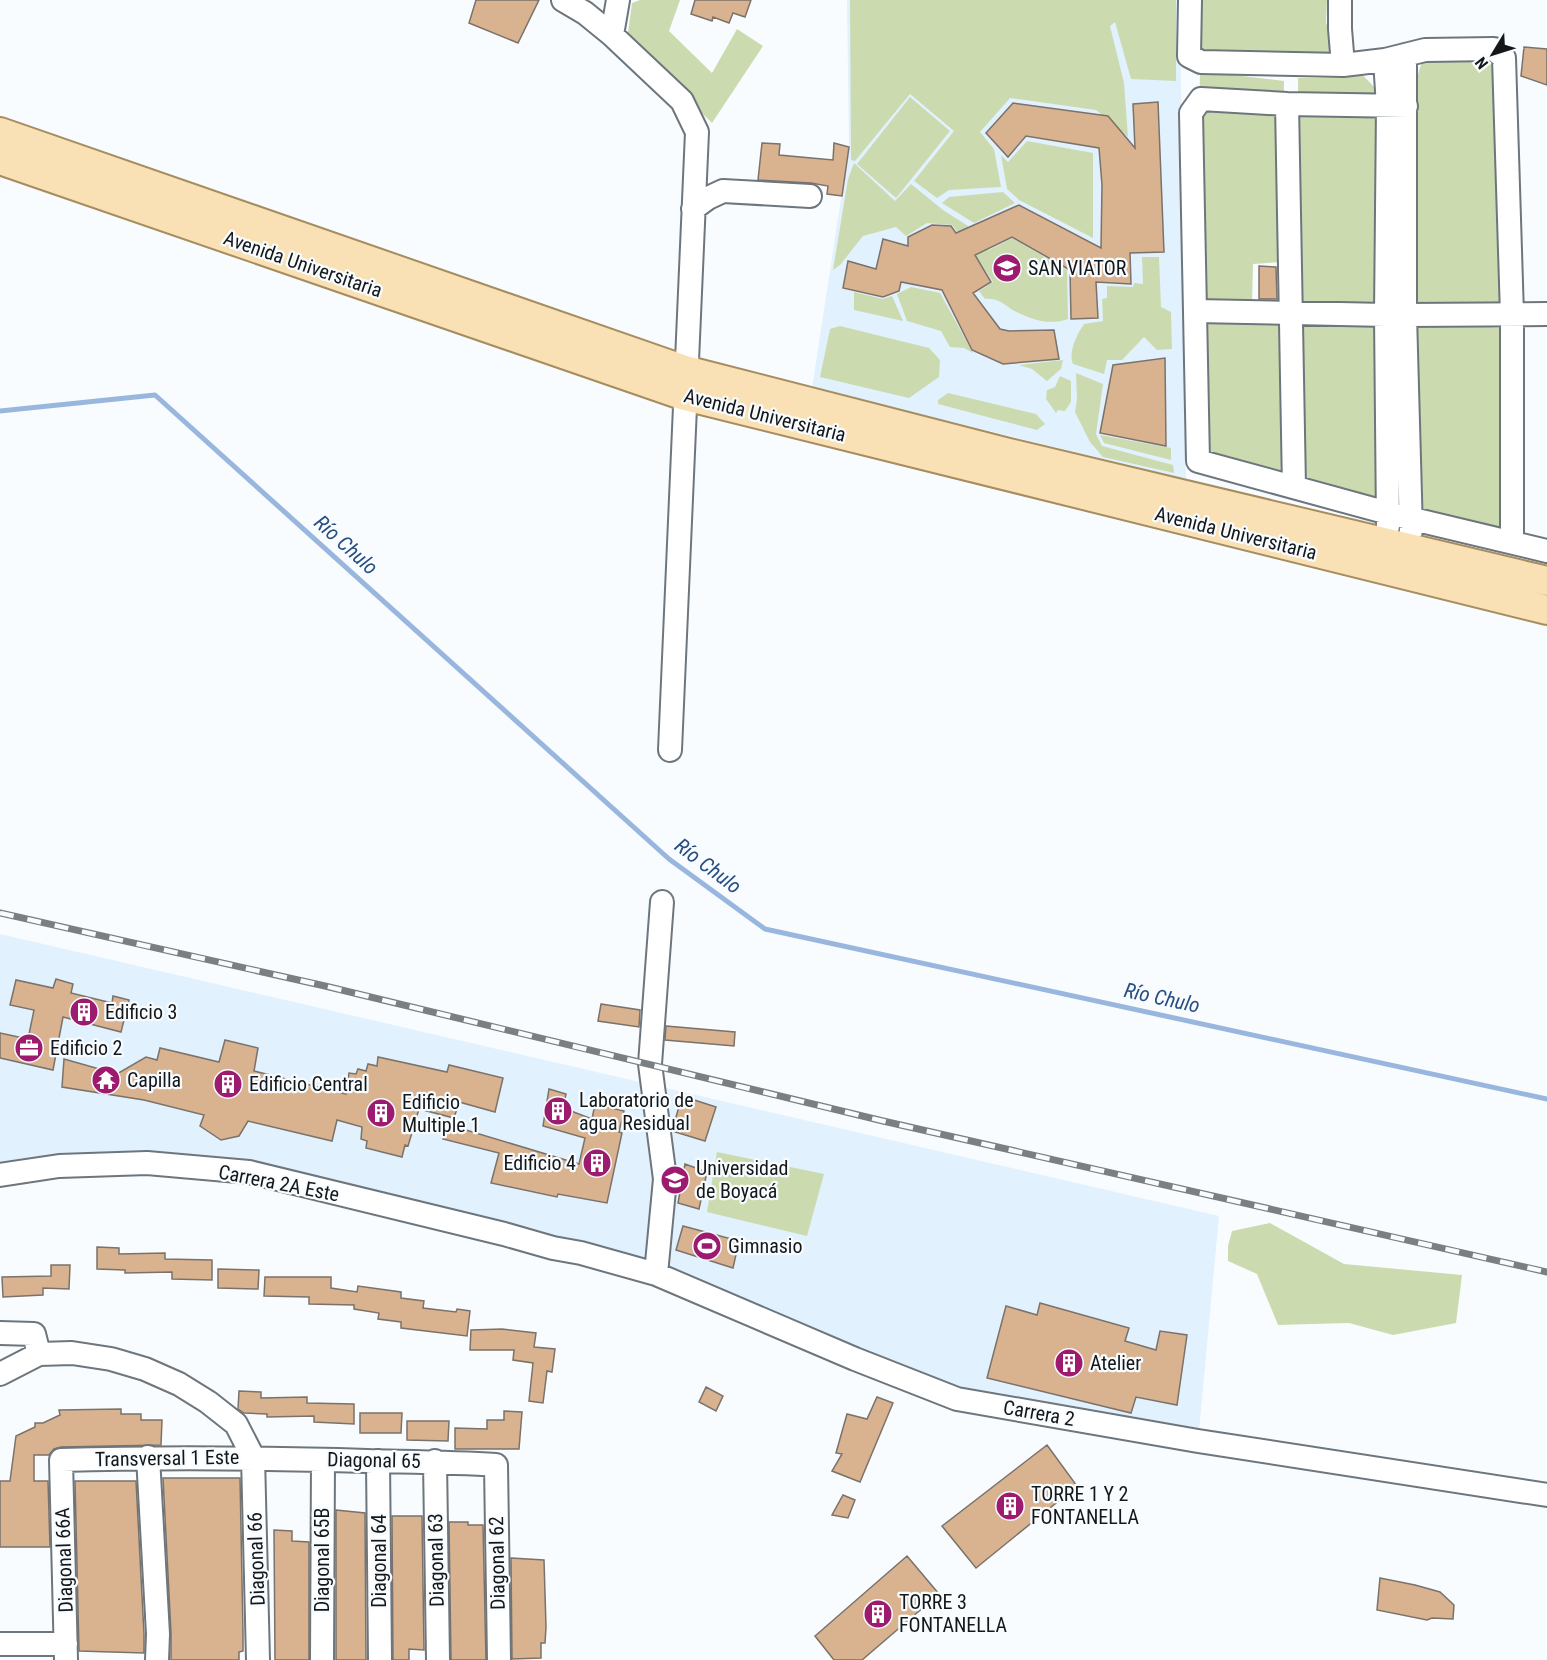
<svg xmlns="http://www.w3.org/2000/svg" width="1547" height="1660" viewBox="0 0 1547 1660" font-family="'Roboto Condensed',sans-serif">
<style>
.built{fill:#e1f1fe}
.green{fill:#ccdbaf}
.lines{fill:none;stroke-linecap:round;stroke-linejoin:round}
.stream{stroke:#99b7de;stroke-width:5}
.building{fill:#d9b38f;stroke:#7a726b;stroke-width:1.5}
.minor-casing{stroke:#6d767d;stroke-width:26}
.major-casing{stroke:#a68d5f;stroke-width:32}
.minor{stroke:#fff;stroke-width:22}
.major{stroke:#f9e0b5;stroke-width:28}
.rail-casing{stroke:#7b7f81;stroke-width:7}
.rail{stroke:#f8fcff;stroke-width:4.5;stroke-dasharray:14;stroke-linecap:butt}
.labels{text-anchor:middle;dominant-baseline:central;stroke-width:4.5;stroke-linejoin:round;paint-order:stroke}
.street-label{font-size:20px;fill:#131719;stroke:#f8fcff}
.poi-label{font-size:20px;fill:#131719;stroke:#f8fcff;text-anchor:start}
.water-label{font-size:21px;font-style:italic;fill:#284f82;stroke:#f8fcff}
</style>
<rect width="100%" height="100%" fill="#f8fcff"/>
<path class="built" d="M847,0h333l6,479 -374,-91 37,-241z
M0,934l1219,282 -20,215 -240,-38 -305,-122 -406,-101 -248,2z"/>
<path class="green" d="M640,0h40l-11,31 43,42 25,-44 26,17 -51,77 -85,-83 5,-37z
M850,0h326v81l-45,-2 -16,-57 -5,4 14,57 4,54 -32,-27 -86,-12 -30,34 14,17 7,38 -52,3 -12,8 -23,-17 40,-50 -44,-37 -55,67 -4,-1z
M1201,0h126l-1,23 11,20 -8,16 -129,-10z
M1425,53l77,3 1,258 -92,-7 -1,-209z
M1353,65l28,29 -3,214 -79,-1 -1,-229h47z
M1200,71l84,10 -3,181 -28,2 -1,40 -56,-1z
M910,97l40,34 -54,67 -39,-34z
M1027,141l66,12v85l-74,-38 -12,-11 -6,-34 7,7z
M854,163l41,38 16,-17 32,26 25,16 6,10 -9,5 -13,-16 -25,-2 -21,13 -10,-9 -33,9 -23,29 -7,5 15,-91z
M1003,192l12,11 -41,20 -32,-20 7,-6z
M1012,238l55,32 1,49c-19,7 -39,0 -57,-10 -9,-6 -14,-11 -26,-10l-6,-8 14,-9 -15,-23 -5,1v-8l11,-4 5,2z
M1142,257h17l2,50 10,5 1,37 -15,1 -13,-13 -22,23h-15l-3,14 -31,-10c-5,-12 4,-30 11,-40l19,-3 -1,-22 5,-1v-12l26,1 1,-4 9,1z
M911,287l29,6 33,60 -9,-5 -14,-1 -9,-16 -34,-10 -10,-27z
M854,292l29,7 9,-3 11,25 -49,-11z
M1203,319l83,4v155l-80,-23z
M1300,320l79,1 -3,182 -75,-21z
M1386,321l119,7 -4,204 -110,-26z
M840,326l89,22 11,12 -1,17 -30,21 -89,-21 10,-48z
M1063,360l-2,9 -14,12 -15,-12 -13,-4z
M1076,373l27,11 -7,50 6,12 71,19 1,8 -71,-16 -13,-15 -15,-30 2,-13z
M1060,376l11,5v21l-6,9 -7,-1 -2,3 -10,-14 1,-9 8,-3z
M948,393l88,21 9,10 -8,6 -99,-26v-4z
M1100,435l71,13v12l-67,-17z
M717,1152l107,22 -17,62 -100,-24z
M1270,1223l74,41 118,11 -6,48 -63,12 -44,-12 -71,2 -21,-51 -29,-13v-15l4,-15z"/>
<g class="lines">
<path class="stream" d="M0,411l155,-16 514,464 96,70 782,170"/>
</g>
<path class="building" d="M476,0h63l-21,43 -49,-20z
M695,0h56l-6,17 -12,-4 -4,10 -16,-6 -1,4 -21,-7z
M1524,47l23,2v36l-26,-9z
M1158,102l6,150 -34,1 1,31 -35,-2 2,36 -27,1 -1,-49 -58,-33 -37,18 16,27 -18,11 27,36 9,2 45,-1 5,29 -56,5 -31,-14 -30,-60 -41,-8 -2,9 -16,6 -40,-9 5,-27 28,8 7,-30 25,7v-9l24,-12 19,1 5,7 63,-28 82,43 1,-63 -3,-37 -73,-12 -18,21 -22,-24 27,-30 95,13 27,32 -2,-44z
M762,143l18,1 -1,11 54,5 1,-17 15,4 -7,49 -15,-2 1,-8 -17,-3 -53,-3z
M1259,266l17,1 1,32h-18z
M1165,358l1,88 -66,-13 13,-68z
M56,979l17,5 -2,9 41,10 1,-7 16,4 -8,32 -58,-15 -10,53 -53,-12v-25l28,6 6,-29 -24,-5 6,-25 37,8z
M601,1004l39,6 -1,17 -41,-6z
M666,1026l69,6 -1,14 -69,-6z
M225,1040l33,8 -4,23 92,23 3,-21 7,1 2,-5 8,2 2,-7 9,2 1,-9 69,15 2,-7 54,13 -8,34 -36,-10 -5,16 -35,-9 -11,37 -3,-1 -3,12 -36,-9 1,-7 -6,-2 1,-12 -25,-7 -5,21 -84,-20 -9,15 -18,4 -21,-14 4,-11 -60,-15 -82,-13 2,-28 53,15 29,-17 11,3 3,-12 59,14z
M549,1089l17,5 -3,14 29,11 3,-15 29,7 -5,21 3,1 -15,70 -49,-9 -1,3 -66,-14 8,-30 -56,-14 3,-15 133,40 6,-26 -42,-12z
M682,1096l34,11 -11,34 -33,-10z
M685,1164l22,8 -8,37 -21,-6z
M683,1226l56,15 -6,27 -57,-18z
M97,1247l22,1v6l46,-1v6l47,1v20l-40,-1v-7l-47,1v-3l-28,-1z
M51,1265h19l-1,24 -26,-1v7l-40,2 -1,-20 49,-1z
M218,1269l41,1 -1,19 -40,-1z
M265,1277h66v11l26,4 1,-6 43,6v6l23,3 -1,7 33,4 1,-3 13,2 -3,25 -66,-8v-6l-23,-3 1,-6 -25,-4v-4l-45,-1v-7l-45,-1z
M1040,1303l89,25 -4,13 31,9 4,-19 27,4 -10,70 -41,-8 -5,16 -144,-35 19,-72 31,9z
M502,1329l34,4 -2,14 21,2 -3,23 -5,-1 -4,32 -14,-2 4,-38 -20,-3 1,-10h-44l1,-20z
M706,1387l17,9 -7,15 -17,-9z
M239,1391l22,1v6l46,-1v6l47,1v20l-40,-2v-6l-47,1v-3l-23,-1 -6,-4z
M877,1397l16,6 -33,79 -28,-11 10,-17 -6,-1 11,-39 20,5z
M121,1409v5h20v6h21l-1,25 -100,2 -7,2 -5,6h-15v26h14l2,66h-50v-66h10l6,-45 19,-9v-4h8l17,-8 -1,-5z
M504,1411l18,1 -3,37h-64v-21l32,1v-9h17z
M360,1413h42l-1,20h-41z
M407,1421h42l-1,20 -41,-1z
M1047,1445l30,41 -101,82 -34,-42z
M163,1478h77l3,154v19l-4,1v8h-68v-27z
M75,1481h61l8,153v19l-65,-2z
M843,1495l12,5 -7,18 -16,-3z
M336,1510l29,3 1,147h-30z
M392,1516h30l2,134 -15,-1v11h-16z
M449,1522h19v3h15l3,135h-35z
M274,1530l18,1v10l17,1v118h-34z
M907,1556l32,38 -77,66h-28l-19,-24z
M511,1558l33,2 2,67 -1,16h-4v15l-29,1z
M1380,1578l35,7 25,7 14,13 -1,14 -21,-1 -5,2 -50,-10z"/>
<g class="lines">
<g class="minor-casing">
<path id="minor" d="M563,0l22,13 27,22 70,66 15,31 -27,618
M1190,0l-1,56 12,6 142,3 42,-5 40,-10 69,-1 10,9 8,257v227
M1340,0v29l3,36
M612,35l6,-35
M1405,55v260l6,216
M1385,60l3,46 -2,209 2,211
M1287,104l7,383
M1406,106l-119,-2 -86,-5 -10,14 7,348 190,52 159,38
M693,209l15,-11 15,-7 87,5
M1196,311l190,4
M1405,315l142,-1
M0,1175l59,-9 88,-3 102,9 255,62 49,14 28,5 75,21 199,85 102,40 241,42 349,54
M656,1274l9,-95 -15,-115 12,-162
M0,1333l34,1 5,20
M0,1374l39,-20 33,-1 39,6 34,10 34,15 29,18 28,22 17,33 5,203
M148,1457l10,177 -1,26
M378,1461l2,199
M435,1461l3,199
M0,1644h66
M66,1660l-5,-200c102,-3 204,-2 306,1 43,1 86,1 129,4l3,195
M322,1660l1,-200"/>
</g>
<g class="major-casing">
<path id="major" d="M0,132l685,238 320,82 542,129
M0,160l685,236 862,214"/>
</g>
<use href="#minor" class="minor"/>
<use href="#major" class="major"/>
<g class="rail-casing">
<path id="rail" d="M0,913l325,73 558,135 664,151"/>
</g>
<use href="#rail" class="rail"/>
</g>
<defs>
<g id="school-disc" transform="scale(1.5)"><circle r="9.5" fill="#9c1b6f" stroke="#f8fcff"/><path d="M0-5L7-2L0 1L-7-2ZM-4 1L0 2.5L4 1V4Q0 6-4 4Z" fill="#fff"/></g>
<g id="building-disc" transform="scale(1.5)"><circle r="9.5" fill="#9c1b6f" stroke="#f8fcff"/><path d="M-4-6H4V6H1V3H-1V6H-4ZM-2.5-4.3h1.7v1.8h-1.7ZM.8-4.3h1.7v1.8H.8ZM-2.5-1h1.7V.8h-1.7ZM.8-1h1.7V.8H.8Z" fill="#fff"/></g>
<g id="office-disc" transform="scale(1.5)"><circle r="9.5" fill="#9c1b6f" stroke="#f8fcff"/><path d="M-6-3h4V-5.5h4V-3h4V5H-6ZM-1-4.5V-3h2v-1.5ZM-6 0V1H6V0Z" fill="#fff"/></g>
<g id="temple-disc" transform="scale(1.5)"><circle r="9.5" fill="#9c1b6f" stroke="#f8fcff"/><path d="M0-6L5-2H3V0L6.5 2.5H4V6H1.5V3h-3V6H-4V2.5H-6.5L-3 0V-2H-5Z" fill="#fff"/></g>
<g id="university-disc" transform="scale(1.5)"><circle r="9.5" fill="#9c1b6f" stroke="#f8fcff"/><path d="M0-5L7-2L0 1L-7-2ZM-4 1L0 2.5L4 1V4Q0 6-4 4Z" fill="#fff"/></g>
<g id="stadium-disc" transform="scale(1.5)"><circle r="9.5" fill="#9c1b6f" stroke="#f8fcff"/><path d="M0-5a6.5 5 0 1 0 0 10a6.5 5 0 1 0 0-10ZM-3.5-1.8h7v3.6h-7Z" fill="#fff"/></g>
</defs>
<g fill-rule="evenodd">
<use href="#school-disc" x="1007" y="268"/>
<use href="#building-disc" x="84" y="1012"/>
<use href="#office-disc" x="29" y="1048"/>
<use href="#temple-disc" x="106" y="1080"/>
<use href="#building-disc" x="228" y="1084"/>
<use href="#building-disc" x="558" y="1111"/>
<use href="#building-disc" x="381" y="1113"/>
<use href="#building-disc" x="597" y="1163"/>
<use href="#university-disc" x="675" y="1180"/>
<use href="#stadium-disc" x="707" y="1246"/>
<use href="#building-disc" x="1069" y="1363"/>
<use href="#building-disc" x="1010" y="1506"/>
<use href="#building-disc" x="878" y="1614"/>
</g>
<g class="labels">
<g class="street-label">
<text transform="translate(303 264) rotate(19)">Avenida Universitaria</text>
<text transform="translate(765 415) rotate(14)">Avenida Universitaria</text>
<text transform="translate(1236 533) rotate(14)">Avenida Universitaria</text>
<text transform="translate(279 1183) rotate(11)">Carrera 2A Este</text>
<text transform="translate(1039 1413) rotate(10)">Carrera 2</text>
<text transform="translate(167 1458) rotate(-1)">Transversal 1 Este</text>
<text transform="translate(374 1460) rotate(1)">Diagonal 65</text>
<text transform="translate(256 1559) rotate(-92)">Diagonal 66</text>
<text transform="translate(64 1560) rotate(-92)">Diagonal 66A</text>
<text transform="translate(322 1560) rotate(-90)">Diagonal 65B</text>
<text transform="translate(436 1560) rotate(-91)">Diagonal 63</text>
<text transform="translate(379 1561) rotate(-90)">Diagonal 64</text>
<text transform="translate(497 1563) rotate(-91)">Diagonal 62</text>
</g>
<g class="poi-label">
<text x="1028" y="268">SAN VIATOR</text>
<text x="105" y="1012">Edificio 3</text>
<text x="50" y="1048">Edificio 2</text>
<text x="127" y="1080">Capilla</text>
<text x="249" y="1084">Edificio Central</text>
<text x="579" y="1100">Laboratorio de<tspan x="579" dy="23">agua Residual</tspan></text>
<text x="402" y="1102">Edificio<tspan x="402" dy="23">Multiple 1</tspan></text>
<text x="576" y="1163" text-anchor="end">Edificio 4</text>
<text x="696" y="1168">Universidad<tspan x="696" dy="23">de Boyacá</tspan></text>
<text x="728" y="1246">Gimnasio</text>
<text x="1090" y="1363">Atelier</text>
<text x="1031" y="1494">TORRE 1 Y 2<tspan x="1031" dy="23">FONTANELLA</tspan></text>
<text x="899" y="1602">TORRE 3<tspan x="899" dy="23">FONTANELLA</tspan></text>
</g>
<g class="water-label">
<text transform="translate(346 545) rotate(42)">Río Chulo</text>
<text transform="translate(708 866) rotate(37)">Río Chulo</text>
<text transform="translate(1162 998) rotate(12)">Río Chulo</text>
</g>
</g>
<g transform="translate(1493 54) rotate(232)" stroke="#f8fcff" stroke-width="4.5" paint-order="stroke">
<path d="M0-4.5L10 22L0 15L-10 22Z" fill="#131719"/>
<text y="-9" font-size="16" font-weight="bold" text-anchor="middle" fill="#131719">N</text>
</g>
</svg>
